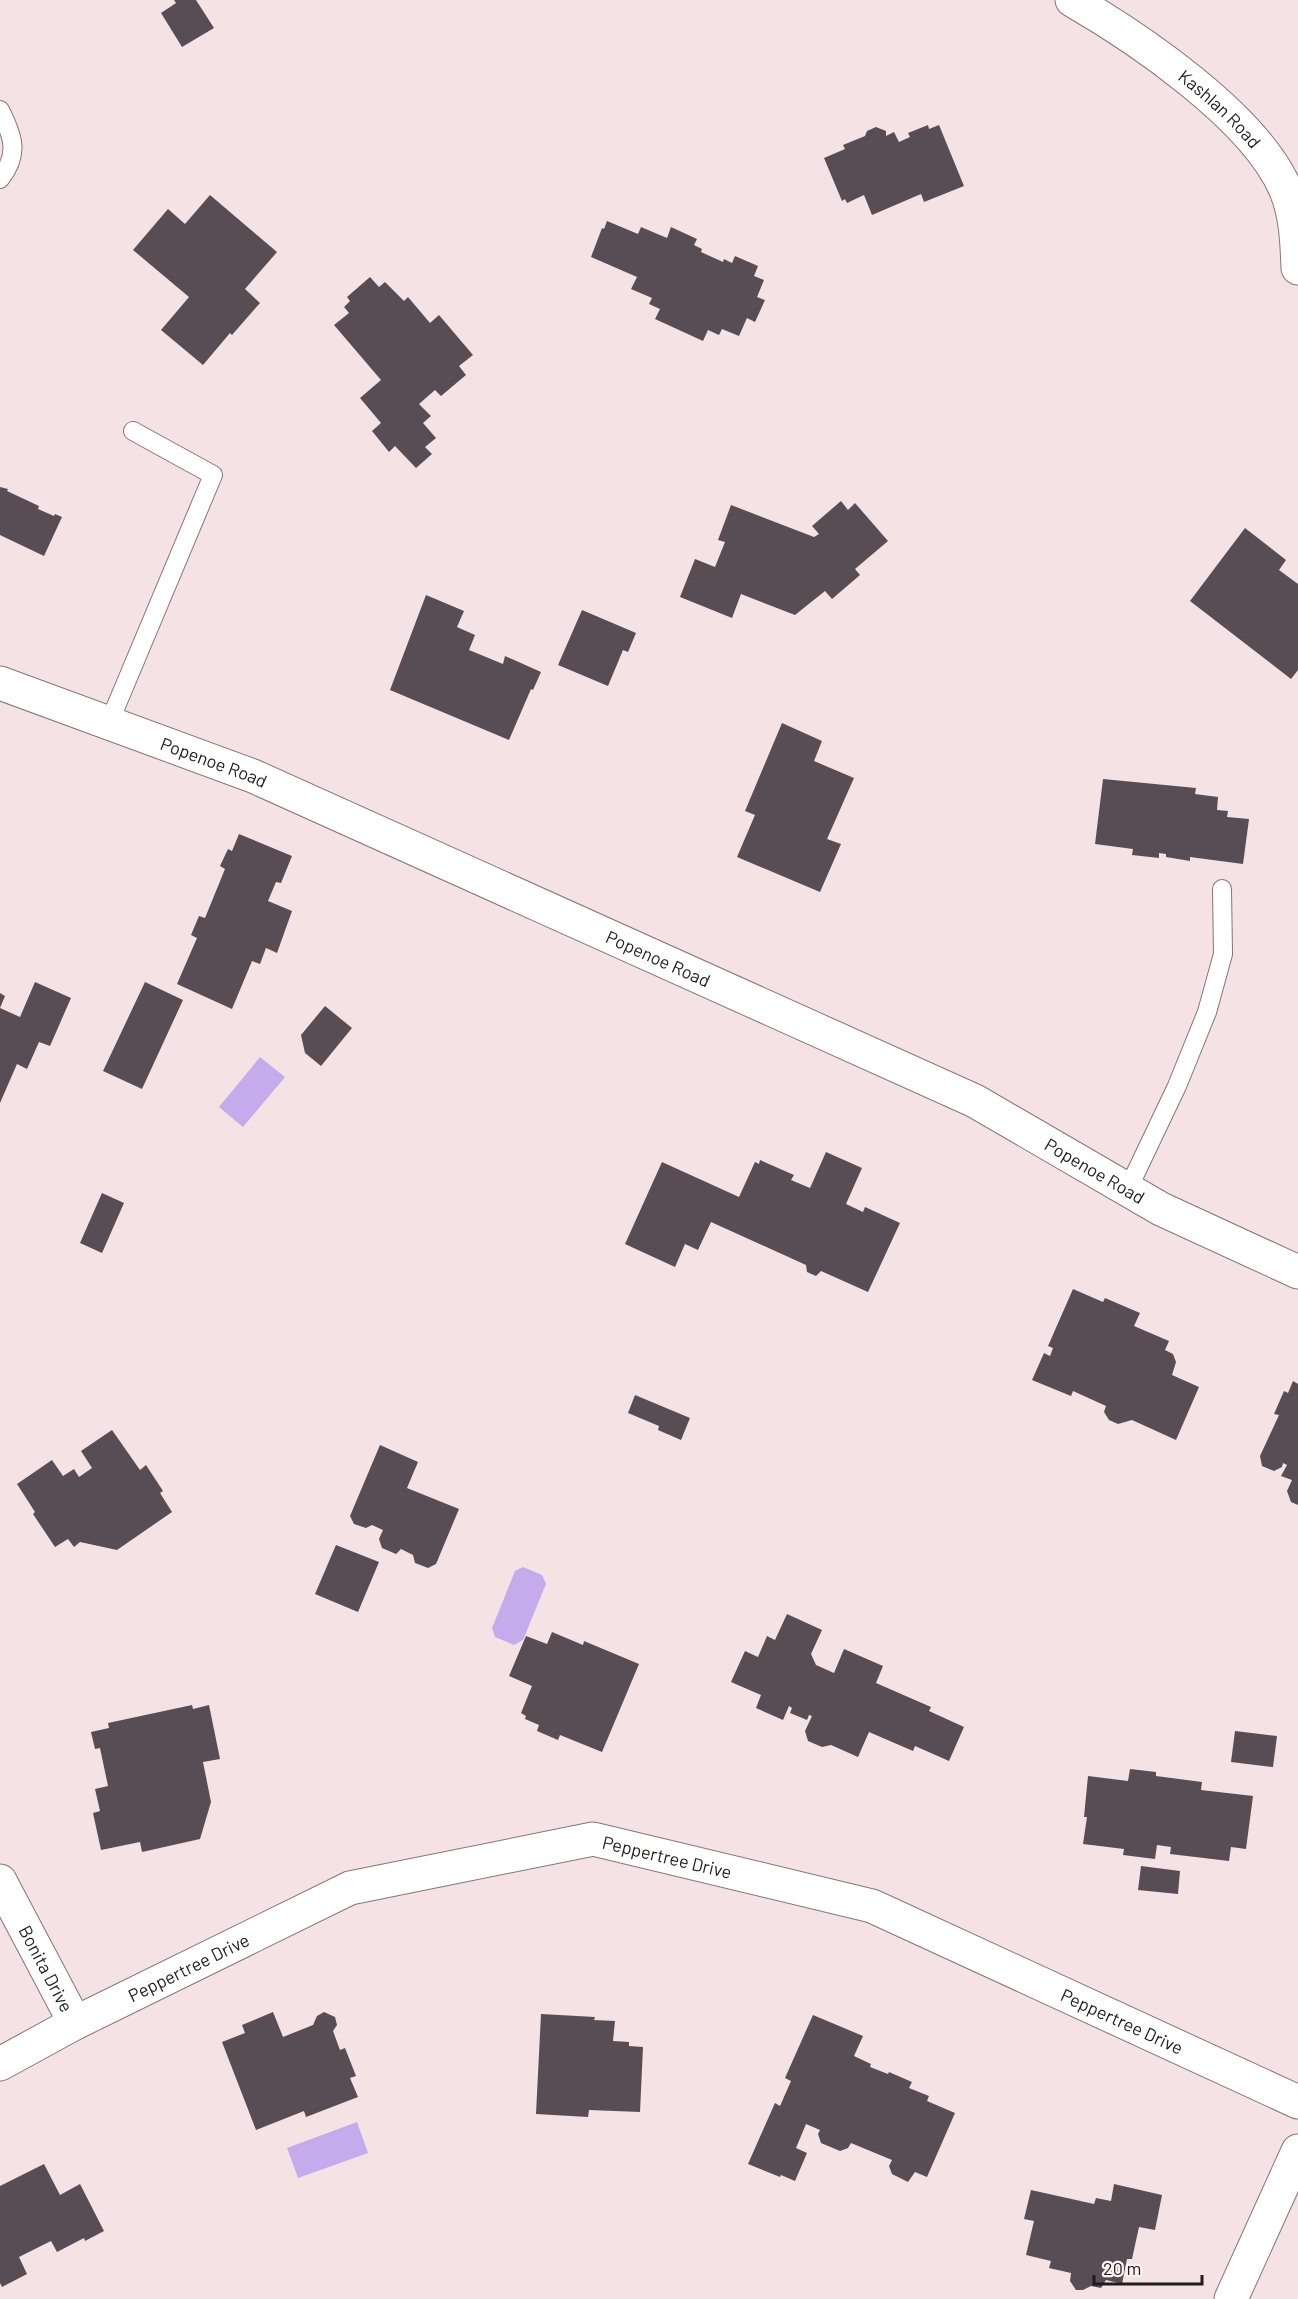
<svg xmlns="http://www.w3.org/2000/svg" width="1298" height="2299" viewBox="0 0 1298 2299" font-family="Barlow,sans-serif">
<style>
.water{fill:#c4acec}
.building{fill:#594d55}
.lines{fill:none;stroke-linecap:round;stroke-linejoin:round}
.lane-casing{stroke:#867577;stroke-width:20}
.street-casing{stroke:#867577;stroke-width:35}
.lane{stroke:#fff;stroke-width:18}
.street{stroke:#fff;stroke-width:33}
.labels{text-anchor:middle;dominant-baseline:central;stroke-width:6;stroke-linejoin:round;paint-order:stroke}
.street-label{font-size:18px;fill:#211b1b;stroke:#fdf1f2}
</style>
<rect width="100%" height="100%" fill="#f5e2e4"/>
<path class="water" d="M260,1057l25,20 -42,50 -24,-20z
M523,1567l19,8 4,9 -23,56 -9,5 -19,-8 -3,-9 23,-57z
M357,2122l11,31 -70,25 -11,-30z"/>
<path class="building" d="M174,0h22l18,28 -32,19 -21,-34 15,-10z
M928,125l1,4 10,-4 25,61 -40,16 -3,-8 -49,21 -8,-20 -17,8 -2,-4 -3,2 -18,-43 21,-9 -2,-4 22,-9 2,-5 9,-4 10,4v5l8,-4 5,10 11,-5 -2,-4z
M210,195l67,57 -32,37 15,14 -28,32 -2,-2 -27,32 -42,-35 28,-33 -56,-47 35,-41 17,15z
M607,221l31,13 3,-7 26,11 4,-11 26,12 -3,6 8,4 -1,3 22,10 1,-3 8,4 3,-7 23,10 -4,10 10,4 -7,17 8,3 -10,22 -8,-4 -8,18 -17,-7 -3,6 -11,-5 -5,11 -48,-22 5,-10 -11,-5 3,-6 -21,-9 6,-12 -46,-20 11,-29 2,1z
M370,277l9,10 6,-5 19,19 4,-4 22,26 9,-8 34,40 -14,11 7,9 -25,21 -6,-6 -16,14 12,12 -8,7 13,15 -11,9 7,7 -16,14 -21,-22 -6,6 -17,-21 9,-8 -21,-25 21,-18 -47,-55 15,-12 -5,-6 6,-6 -3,-4z
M0,487l8,2 -1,2 32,15 -1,3 16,7 1,-2 7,3 -18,39 -44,-21z
M841,501l7,9 7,-7 33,38 -33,28 5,6 -28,24 -7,-8 -30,24 -54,-21 -9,24 -52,-21 15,-38 20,8 10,-25 -7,-2 13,-35 83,32 5,-3 -7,-8z
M1245,528l41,32 -7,10 19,14v86l-7,9 -101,-78z
M426,595l38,16 -7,16 18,8 -6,15 34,14 2,-8 36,16 -8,18 -2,-1 -22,51 -119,-50z
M582,610l54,23 -8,19 -5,-2 -15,36 -50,-21z
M782,723l40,18 -8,20 40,17 -27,61 14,5 -21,48 -83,-35 18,-42 -10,-4z
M1103,779l93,9 -1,6 23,3 -1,13 11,1 -1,6 22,2 -6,45 -53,-7v4l-24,-4v-3l-7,-1v5l-27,-3 1,-6 -38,-5z
M239,834l53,22 -11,27 -5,-1 -8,19 24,10 -15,42 -11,-5 -6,16 -8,-3 -20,48 -55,-25 20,-46 -6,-3 8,-19 6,2 20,-49 -5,-3 8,-17 4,2z
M35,982l36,16 -21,48 -11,-4 -12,27 -10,-5 -17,39v-110l5,3 -5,12 20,9z
M145,982l38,18 -41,89 -39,-18z
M325,1006l27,22 -31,38 -16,-13 -4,-18z
M826,1152l36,16 -16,36 17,8 2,-5 35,16 -32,69 -47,-21 -5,5 -9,-4 -1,-7 -95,-43 -13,28 -13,-6 -10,23 -50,-23 37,-82 77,35 16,-35 4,2 1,-4 34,15 -3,5 19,8z
M102,1193l22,10 -22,50 -22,-10z
M1073,1289l30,13 2,-4 35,15 -6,13 35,15 -4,9 8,4 3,8 -4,13 27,12 -23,53 -44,-20 -14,4 -9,-4 -5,-8 2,-6 -33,-15 -2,5 -39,-16 12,-27 6,3 3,-8 -5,-2z
M1293,1381l5,3v121l-7,-3 -4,-11 5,-11 -11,-4 6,-11 -4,-2 -1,4 -8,4 -12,-5 -2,-10 19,-41 -5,-1 10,-23 4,2z
M635,1395l55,23 -9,22 -23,-10 1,-4 -31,-13z
M112,1430l28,40 6,-5 17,26 -3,2 12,19 -55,38 -37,-8 -6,5 -6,-8 -13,8 -22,-33 2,-2 -18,-28 35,-24 11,16 11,-7 5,8 13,-9 -11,-17z
M380,1445l38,17 -11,26 52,21 -23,55 -8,4 -13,-5 -2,-8 -12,-6 -5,5 -14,-6 -3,-9 4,-9 -11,-5 -6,3 -12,-4 -4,-8z
M336,1545l43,17 -21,50 -43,-18z
M787,1614l35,16 -11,24 5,11 18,8 10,-24 39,17 -7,17 55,24 -2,4 35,16 -15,34 -34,-15 -2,5 -44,-19 -11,25 -27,-12 -9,2 -14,-6 -3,-10 7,-15 -3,-1 -2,5 -17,-7 2,-5 -3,-2 -6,14 -27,-12 5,-13 -30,-13 14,-31 13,6 9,-21 8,4z
M552,1632l31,13 1,-4 55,23 -37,88 -42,-17 -2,5 -21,-9 2,-6 -14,-6 1,-3 -5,-3 11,-27 -23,-10 17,-40 21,8z
M192,1705l1,4 16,-4 11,54 -17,3 8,40 -11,37 -58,13 -2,-10 -39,8 -8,-37 7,-2 -5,-22 13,-3 -8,-38 -5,1 -4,-17 18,-4 -1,-5z
M1235,1731l42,5 -4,31 -42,-5z
M1130,1769l26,3v4l46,6 -1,8 52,6 -7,53 -15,-2 -2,14 -59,-7 1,-7 -14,-2 -2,14 -32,-4 1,-6 -41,-5 4,-27h-3l4,-41 40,5z
M1141,1866l39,5 -2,23 -40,-4z
M273,2012l10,25 30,-12 4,-9 7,-4 11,5 2,8 -4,6 7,19 5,-2 11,28 -6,2 8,19 -52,20 -2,-6 -48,19 -34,-88 23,-9 -3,-8z
M541,2014l54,3 -1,3 21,1 -2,20 16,1v4l14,1 -3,65 -51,-2 -1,7 -52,-3z
M813,2015l50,21 -9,20 17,8 -1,3 18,7 1,-2 23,10 -3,6 20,8 -2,5 28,12 -28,64 -12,-5 -7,10 -16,-8 -3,-8 3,-6 -41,-17 -3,5 -8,3 -19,-8 -3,-9 2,-4 -14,-6 -10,24 11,5 -12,28 -14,-6 -1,2 -32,-13 27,-61 5,3 11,-25 -6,-3z
M44,2164l16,31 20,-11 24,47 -19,10 -1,-3 -27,14 -6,-11 -32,16 8,17 -25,13 -2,-4v-97z
M1114,2184l48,11 -7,35 -16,-3 -7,32h-5l-5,25 -16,-4 -5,8 -10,-2 -8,4h-7l-6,-9 1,-8 -22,-5 2,-7 -25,-6 8,-34 -10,-2 7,-29 63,14 2,-6 15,3z"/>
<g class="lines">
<g class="lane-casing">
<path id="lane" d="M0,110c13,26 20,44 0,69
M109,723l104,-248 -80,-44
M1128,1189l49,-103 30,-74 16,-58 -1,-65"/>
</g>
<g class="street-casing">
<g id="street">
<path id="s1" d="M1072,0c66,38 182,117 213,188 11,25 12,53 13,80"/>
<path id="s2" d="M0,683l253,93 722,325 186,108 137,63"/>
<path id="s3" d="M0,1881l75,142"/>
<path id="s4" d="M0,2064l75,-41 275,-135 243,-49 279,67 426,196"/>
<path d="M1231,2299l67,-148"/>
</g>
</g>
<use href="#lane" class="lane"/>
<use href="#street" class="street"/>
</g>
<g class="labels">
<g class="street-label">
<text stroke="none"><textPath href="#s1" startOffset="184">Kashlan Road</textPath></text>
<text stroke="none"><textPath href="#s2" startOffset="228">Popenoe Road</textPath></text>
<text stroke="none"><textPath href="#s2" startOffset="714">Popenoe Road</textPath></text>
<text stroke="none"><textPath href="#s2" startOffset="1200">Popenoe Road</textPath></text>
<text stroke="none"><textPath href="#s4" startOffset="716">Peppertree Drive</textPath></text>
<text stroke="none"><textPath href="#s3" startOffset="99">Bonita Drive</textPath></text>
<text stroke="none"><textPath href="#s4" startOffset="212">Peppertree Drive</textPath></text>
<text stroke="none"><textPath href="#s4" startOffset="1202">Peppertree Drive</textPath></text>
</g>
</g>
<path d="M1094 2275v9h108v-9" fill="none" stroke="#211b1b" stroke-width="3"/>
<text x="1103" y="2275" font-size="18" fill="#211b1b" stroke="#fdf1f2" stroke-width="4.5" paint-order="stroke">20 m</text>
</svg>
